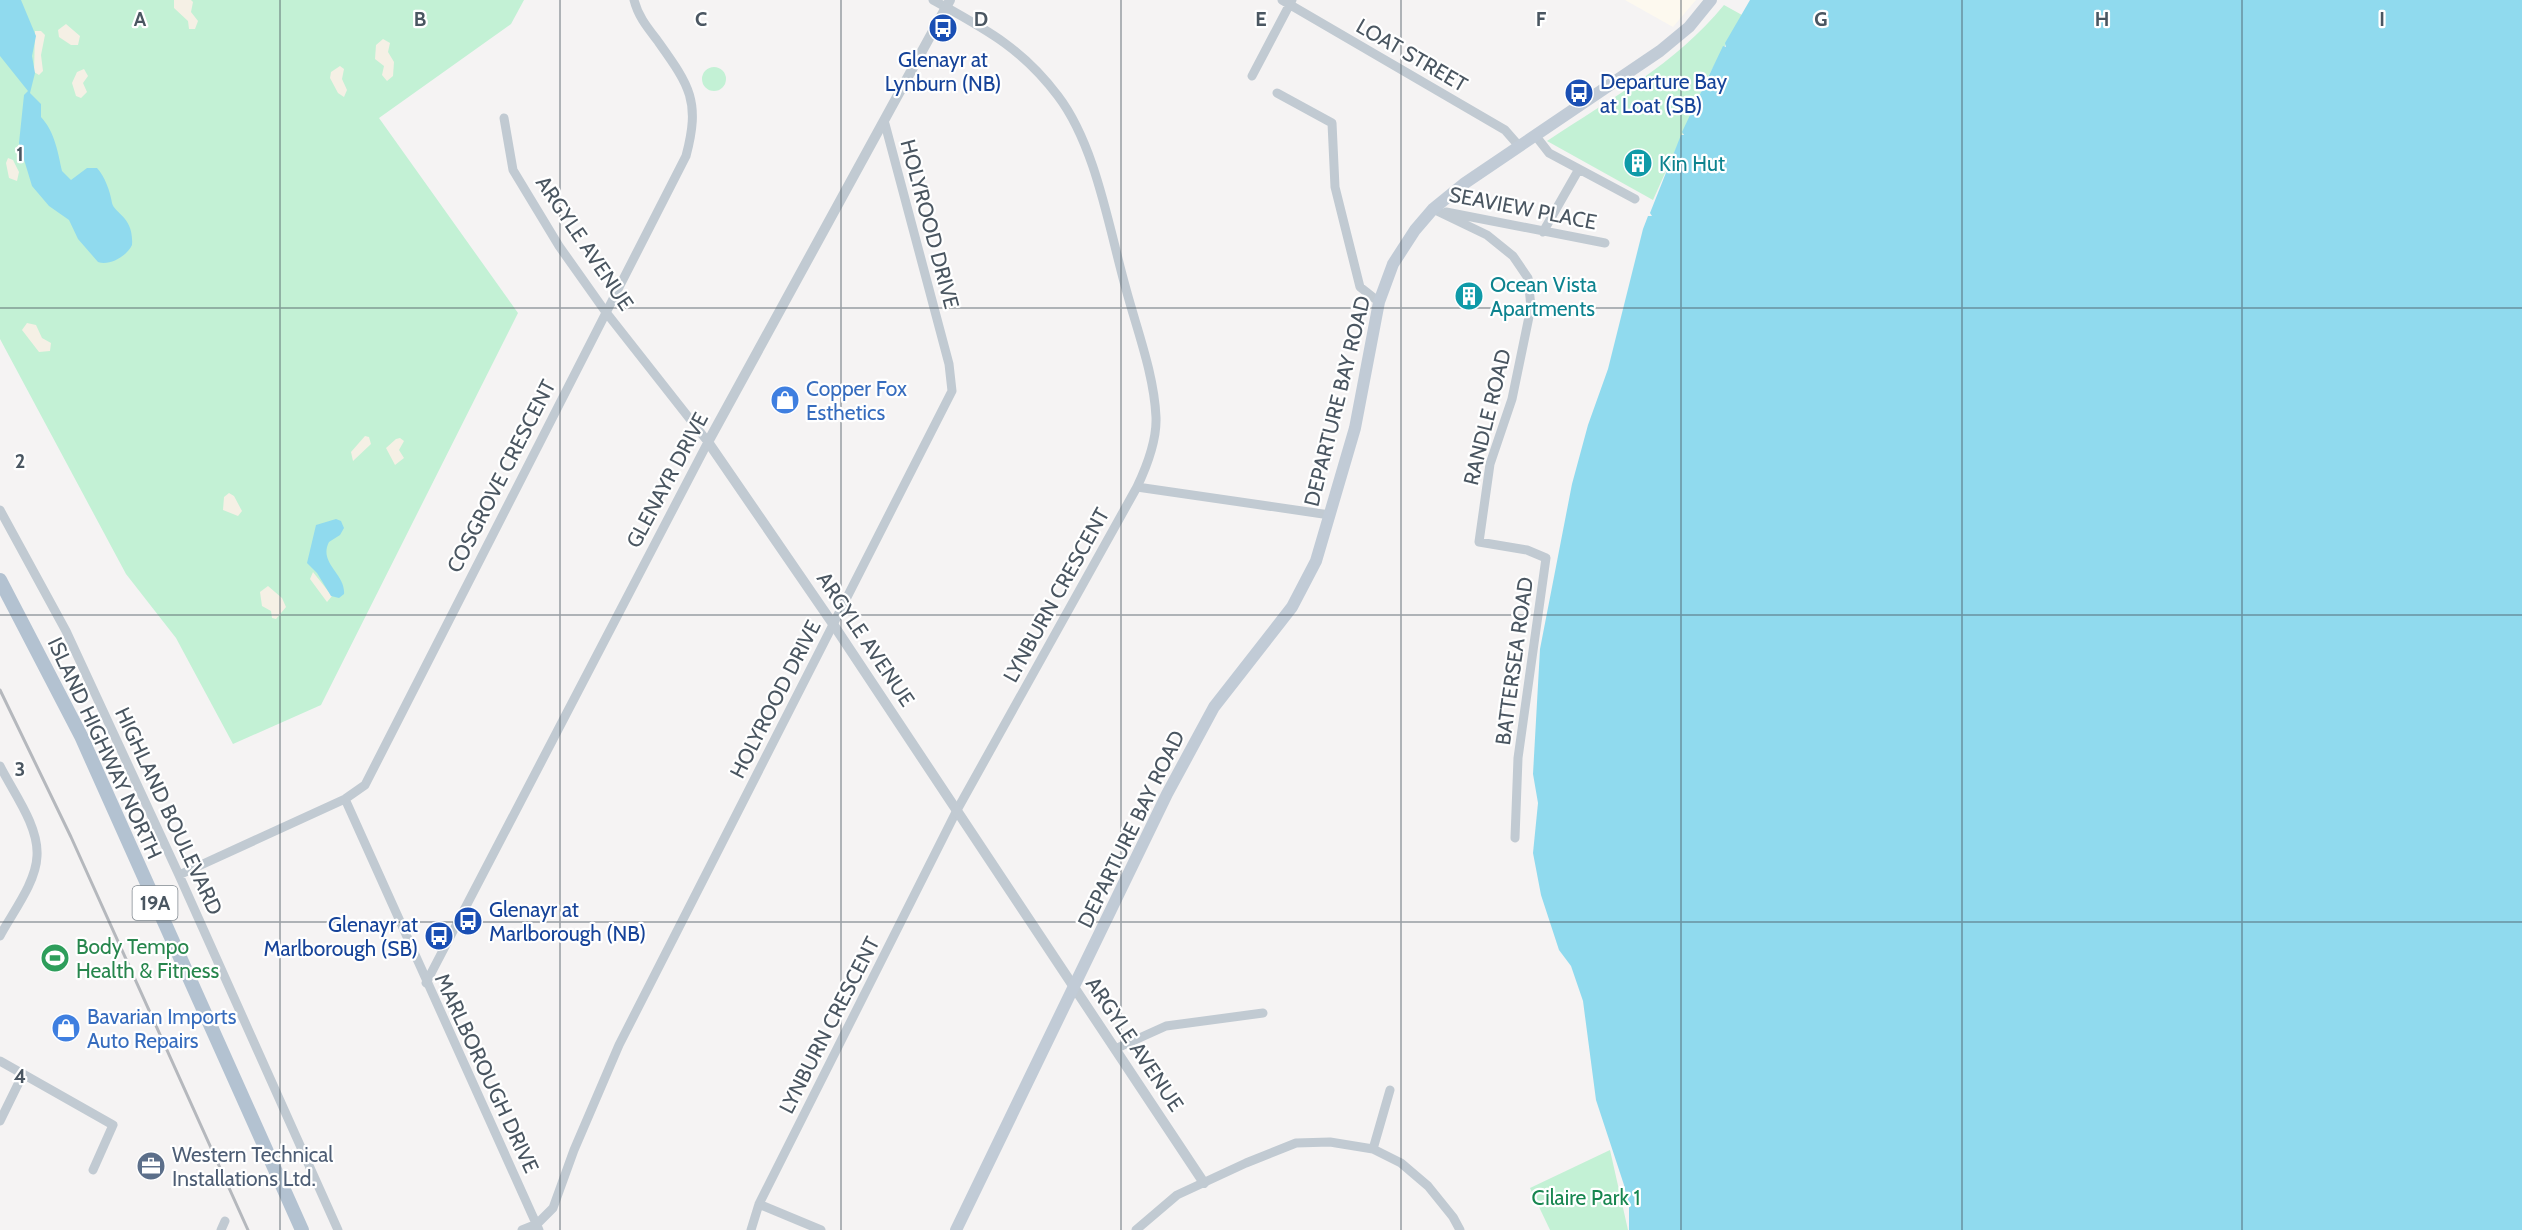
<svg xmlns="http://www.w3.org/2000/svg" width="2522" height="1230" viewBox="0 0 2522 1230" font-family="Cabin,sans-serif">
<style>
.commercial{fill:#fdf9ef}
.green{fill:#c3f1d5}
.sand{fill:#f5f0e5}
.water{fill:#90daee}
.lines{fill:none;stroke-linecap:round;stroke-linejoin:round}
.minor{stroke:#c1cad2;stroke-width:9}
.tertiary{stroke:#c1cad2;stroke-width:10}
.secondary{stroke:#c1cbd6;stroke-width:12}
.primary{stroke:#b3c2d1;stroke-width:14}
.rail{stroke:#b5b8bd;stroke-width:3}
.grid{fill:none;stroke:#4a5661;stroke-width:1.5;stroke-opacity:0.55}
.labels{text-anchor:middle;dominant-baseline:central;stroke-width:4.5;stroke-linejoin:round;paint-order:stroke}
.shield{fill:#fff;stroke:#808990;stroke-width:1.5}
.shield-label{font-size:20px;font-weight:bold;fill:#4a5661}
.street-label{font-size:21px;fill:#4a5661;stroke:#fff}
.transit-label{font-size:21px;fill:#164399;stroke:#fff;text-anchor:start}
.culture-label{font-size:21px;fill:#0d838f;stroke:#fff;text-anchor:start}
.shop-label{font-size:21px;fill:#366cbe;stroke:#fff;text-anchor:start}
.leisure-label{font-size:21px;fill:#27864d;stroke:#fff;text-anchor:start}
.service-label{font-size:21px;fill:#4e5e75;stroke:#fff;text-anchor:start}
.park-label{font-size:21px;fill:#17864f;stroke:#fff}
.grid-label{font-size:20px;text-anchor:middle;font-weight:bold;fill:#4a5661;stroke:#fff;stroke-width:4.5;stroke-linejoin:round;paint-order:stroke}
</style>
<rect width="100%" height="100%" fill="#f5f3f3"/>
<path class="commercial" d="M1625,0h71l-23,27z"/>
<path class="green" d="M0,0h524l-13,24 -132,94 139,195 -197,392 -88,39 -57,-106 -50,-64 -126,-235z
M1724,5l18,10 -33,60 -56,125 -106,-59c63,-42 129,-77 177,-136z
M702 79a12 12 0 1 1 24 0a12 12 0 1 1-24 0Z
M1610,1150l18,80h-78l-20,-42z"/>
<path class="sand" d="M174,0h17l2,2 -2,10 7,9 -3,8h-6l-1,-8 -14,-13z
M66,24l14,12 -2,9h-7l-12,-8 -1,-7z
M41,31l4,4 -4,20 2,16 -4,4 -5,-3 1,-41z
M383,39l7,4 -2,9 6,10 -1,14 -6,5 -5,-6 2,-9 -9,-7 1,-14z
M340,66l4,3 -2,10 5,11 -3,7 -6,-4 -8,-15 1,-6z
M84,69l4,7 -5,7 4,9 -6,6 -5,-2 -4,-13 5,-11z
M8,158l5,2 6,12 -2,9 -8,-3 -3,-15z
M27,323l9,2 6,13 9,5 -1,8 -11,1 -17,-22z
M365,436l4,1 2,7 -18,17 -2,-9z
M396,439l4,-1 4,3 -5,9 5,8 -9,7 -9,-17z
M229,493l5,3 8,15 -4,5 -15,-6 1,-13z
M313,572l19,24 -5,6 -17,-23z
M268,586l14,12 4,9 -10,12 -4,-1 -1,-7 -9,-5 -2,-14z"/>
<path class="water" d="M0,0h21l15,36 -4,20 3,17 -5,20 11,11v13c14,15 17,36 21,54l9,9 16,-12h10c8,9 13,23 15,35 3,11 22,14 20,42 -5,11 -22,21 -34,17l-20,-23 -9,-19 -20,-14 -17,-20 -13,-43 5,-48 4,-4 -28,-35z
M1750,0h772v1230h-893v-23l-5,-22 -28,-85 -13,-99 -12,-35 -12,-16 -18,-55 -8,-42 5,-50 -5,-29 7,-125 32,-165 16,-59 20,-56 35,-140 5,-13h4l-2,-3 31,-78h3l-2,-3 41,-86 3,1 -1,-4z
M336,519l5,2 3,7 -4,7 -11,7c-11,21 17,32 15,52l-5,4 -8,-2 -14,-23 -10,-10 9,-38z"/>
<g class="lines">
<path class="minor" d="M1282,0l223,130 14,16
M1252,76l40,-76
M1277,93l55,30 3,64 25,100 19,15
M1535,135l14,18 86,46
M1433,209l54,26 26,21 15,22 3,29 -19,92 -22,65 -11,78 48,8 19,8 -28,200 -3,80
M1446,212l159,31
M1543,232l36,-63
M1137,487l193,28
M0,510l66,121 113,244 159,355
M0,766c13,26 39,60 37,90 -1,27 -25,57 -37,80
M345,799l194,431
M179,875l166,-76 20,-14 321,-629c15,-56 3,-71 -29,-116 -10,-13 -19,-24 -23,-40
M426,983l282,-541 -103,-131 -46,-65 -46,-76 -9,-52
M1115,1049l51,-23 97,-13
M0,1061l113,64 -20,45
M0,1121l23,-47
M1373,1149l17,-59
M759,1204l62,26
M221,1230l4,-9
M522,1230l15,-6 16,-16 21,-58 45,-105 333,-654 -3,-27 -64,-240
M751,1230l8,-26 198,-394 180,-323c10,-21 20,-46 19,-70 -2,-43 -19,-87 -30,-128 -17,-60 -30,-143 -68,-193 -37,-49 -73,-67 -125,-96
M1136,1230l41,-35 69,-32 50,-20 34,-1 43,7 28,14 27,23 25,31 7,13"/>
<path class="tertiary" d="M950,0l-242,442 125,182 371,559"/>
<path class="secondary" d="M956,1230l211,-436 47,-87 78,-100 24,-46 39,-133 24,-126 14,-38 22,-34 18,-21 32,-26 195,-132 29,-24 22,-27"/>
<path class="primary" d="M0,580l81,156 221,494"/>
<path class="rail" d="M0,690l71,147 177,393"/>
</g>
<path class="grid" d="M280,0v1230M560,0v1230M841,0v1230M1121,0v1230M1401,0v1230M1681,0v1230M1962,0v1230M2242,0v1230M0,308h2522M0,615h2522M0,922h2522"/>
<defs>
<g id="bus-disc" transform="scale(1.5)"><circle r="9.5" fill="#1a4fb4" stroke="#fff"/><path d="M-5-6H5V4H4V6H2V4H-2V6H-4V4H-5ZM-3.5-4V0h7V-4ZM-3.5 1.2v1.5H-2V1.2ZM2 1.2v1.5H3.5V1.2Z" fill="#fff"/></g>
<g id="building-disc" transform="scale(1.5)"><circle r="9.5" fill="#0f9aa8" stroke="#fff"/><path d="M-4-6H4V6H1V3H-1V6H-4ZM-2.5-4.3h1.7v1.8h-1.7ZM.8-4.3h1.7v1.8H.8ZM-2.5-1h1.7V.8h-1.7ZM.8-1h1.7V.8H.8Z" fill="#fff"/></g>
<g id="shop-disc" transform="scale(1.5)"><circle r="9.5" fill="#3f7fe0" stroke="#fff"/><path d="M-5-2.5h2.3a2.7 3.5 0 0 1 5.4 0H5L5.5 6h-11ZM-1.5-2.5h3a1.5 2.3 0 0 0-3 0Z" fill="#fff"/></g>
<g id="stadium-disc" transform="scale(1.5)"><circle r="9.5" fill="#2e9e5b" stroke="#fff"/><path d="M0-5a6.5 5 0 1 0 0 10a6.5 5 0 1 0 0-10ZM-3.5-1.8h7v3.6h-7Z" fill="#fff"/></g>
<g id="office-disc" transform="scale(1.5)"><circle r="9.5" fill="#5c6f8a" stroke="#fff"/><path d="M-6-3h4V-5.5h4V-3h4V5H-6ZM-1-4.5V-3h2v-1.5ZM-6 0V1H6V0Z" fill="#fff"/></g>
</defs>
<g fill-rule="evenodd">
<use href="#bus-disc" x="943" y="28"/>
<use href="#bus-disc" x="1579" y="93"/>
<use href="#building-disc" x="1638" y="163"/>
<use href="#building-disc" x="1469" y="296"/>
<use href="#shop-disc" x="785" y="400"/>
<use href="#bus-disc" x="468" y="921"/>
<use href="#bus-disc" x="439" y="936"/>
<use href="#stadium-disc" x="55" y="958"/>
<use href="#shop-disc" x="66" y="1028"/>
<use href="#office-disc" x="151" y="1166"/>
</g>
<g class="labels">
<rect class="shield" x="132.5" y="886" width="45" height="34" rx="4.5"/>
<g class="shield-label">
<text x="155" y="903">19A</text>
</g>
<g class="street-label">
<text transform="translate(1412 55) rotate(30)">LOAT STREET</text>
<text transform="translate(1523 208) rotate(11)">SEAVIEW PLACE</text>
<text transform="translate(930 224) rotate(75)">HOLYROOD DRIVE</text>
<text transform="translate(585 243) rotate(56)">ARGYLE AVENUE</text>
<text transform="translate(1337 401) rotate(-76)">DEPARTURE BAY ROAD</text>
<text transform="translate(1487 417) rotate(-76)">RANDLE ROAD</text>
<text transform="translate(501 476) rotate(-63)">COSGROVE CRESCENT</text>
<text transform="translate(667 480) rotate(-62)">GLENAYR DRIVE</text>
<text transform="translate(1056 595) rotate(-61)">LYNBURN CRESCENT</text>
<text transform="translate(866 639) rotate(56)">ARGYLE AVENUE</text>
<text transform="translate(1514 661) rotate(-82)">BATTERSEA ROAD</text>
<text transform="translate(775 699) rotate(-63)">HOLYROOD DRIVE</text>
<text transform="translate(105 748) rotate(65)">ISLAND HIGHWAY NORTH</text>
<text transform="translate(169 811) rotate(65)">HIGHLAND BOULEVARD</text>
<text transform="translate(1131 829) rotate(-64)">DEPARTURE BAY ROAD</text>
<text transform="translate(829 1025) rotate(-63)">LYNBURN CRESCENT</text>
<text transform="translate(1135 1044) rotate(56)">ARGYLE AVENUE</text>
<text transform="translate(487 1073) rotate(65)">MARLBOROUGH DRIVE</text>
</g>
<g class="transit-label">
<text x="943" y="59" text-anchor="middle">Glenayr at<tspan x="943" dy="24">Lynburn (NB)</tspan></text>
<text x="1600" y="81">Departure Bay<tspan x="1600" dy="24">at Loat (SB)</tspan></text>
<text x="489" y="909">Glenayr at<tspan x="489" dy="24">Marlborough (NB)</tspan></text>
<text x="418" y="924" text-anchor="end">Glenayr at<tspan x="418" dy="24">Marlborough (SB)</tspan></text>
</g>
<g class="culture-label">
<text x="1659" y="163">Kin Hut</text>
<text x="1490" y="284">Ocean Vista<tspan x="1490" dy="24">Apartments</tspan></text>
</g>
<g class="shop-label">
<text x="806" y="388">Copper Fox<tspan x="806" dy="24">Esthetics</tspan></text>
<text x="87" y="1016">Bavarian Imports<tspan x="87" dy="24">Auto Repairs</tspan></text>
</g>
<g class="leisure-label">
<text x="76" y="946">Body Tempo<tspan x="76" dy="24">Health &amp; Fitness</tspan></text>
</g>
<g class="service-label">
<text x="172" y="1154">Western Technical<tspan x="172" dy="24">Installations Ltd.</tspan></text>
</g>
<g class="park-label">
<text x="1586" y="1197">Cilaire Park 1</text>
</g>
</g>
<g class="grid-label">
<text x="140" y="26">A</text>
<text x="420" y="26">B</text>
<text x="701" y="26">C</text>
<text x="981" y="26">D</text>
<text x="1261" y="26">E</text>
<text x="1541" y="26">F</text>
<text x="1821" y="26">G</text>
<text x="2102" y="26">H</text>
<text x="2382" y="26">I</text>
<text x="20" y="161">1</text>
<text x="20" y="468">2</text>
<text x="20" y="776">3</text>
<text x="20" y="1083">4</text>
</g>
</svg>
